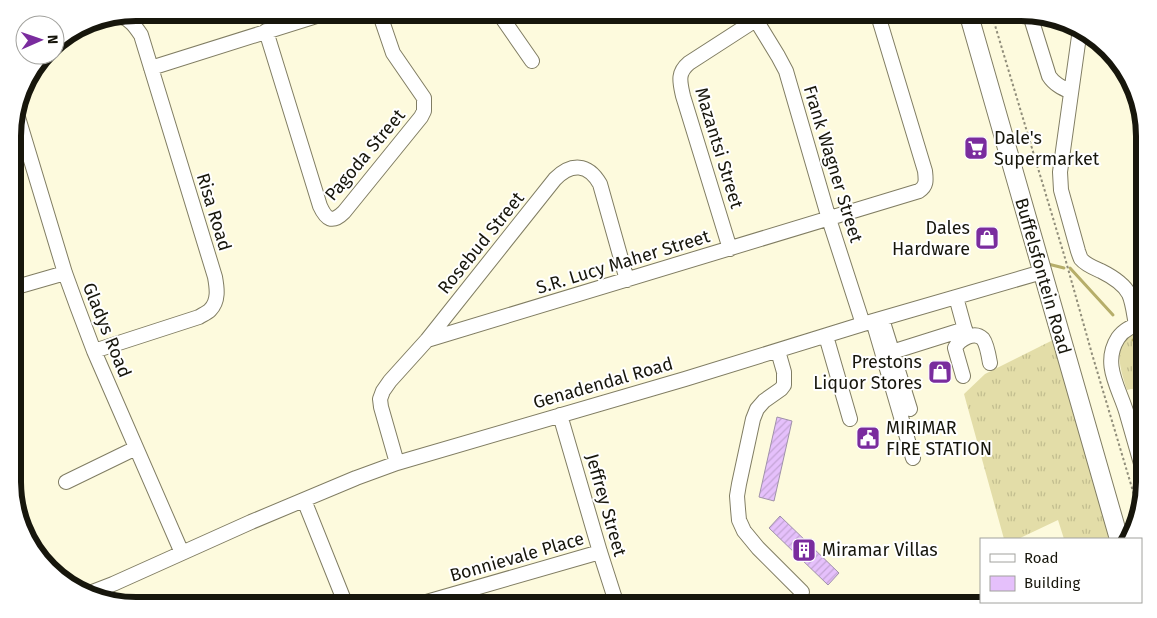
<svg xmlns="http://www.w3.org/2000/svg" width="1157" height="618" viewBox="0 0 1157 618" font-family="'Fira Sans',sans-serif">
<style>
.grass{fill:url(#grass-tufts)}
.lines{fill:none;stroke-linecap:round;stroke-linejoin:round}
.stream{stroke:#b6ae6a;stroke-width:3}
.building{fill:url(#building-hatch);stroke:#a092a9}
.minor-casing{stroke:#807d63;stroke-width:16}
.major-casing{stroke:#807d63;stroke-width:20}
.path{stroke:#908d7a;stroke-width:2;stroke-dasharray:2.5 2.5;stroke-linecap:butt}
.minor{stroke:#fff;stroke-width:14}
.major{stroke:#fff;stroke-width:18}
.labels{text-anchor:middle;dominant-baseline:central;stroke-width:4;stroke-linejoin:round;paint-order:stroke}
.poi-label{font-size:18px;fill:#17160c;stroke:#fff;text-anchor:start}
.street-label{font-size:18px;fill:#17160c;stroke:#fff}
.rim{fill:none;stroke:#17160c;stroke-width:6}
</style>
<defs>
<pattern id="grass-tufts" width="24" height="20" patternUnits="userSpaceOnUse" patternTransform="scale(1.25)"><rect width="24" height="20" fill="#e3dda8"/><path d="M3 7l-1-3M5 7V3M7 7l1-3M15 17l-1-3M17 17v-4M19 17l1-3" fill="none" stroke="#c2bd8f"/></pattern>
<pattern id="building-hatch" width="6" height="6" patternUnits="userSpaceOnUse" patternTransform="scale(1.25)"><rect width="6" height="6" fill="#e5c0fb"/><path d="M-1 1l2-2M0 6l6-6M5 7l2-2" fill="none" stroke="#c4a4d6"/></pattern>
</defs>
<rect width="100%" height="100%" fill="#fdfadd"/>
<path class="grass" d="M1144,331v59l-13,-1 -4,1c-8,-25 -17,-51 17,-59z
M1053,340l57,199h-46l-6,-19 -40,19h-14l-40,-145 21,-20z"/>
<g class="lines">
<path class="stream" d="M1048,264l16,4
M1070,268l43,47
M1133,340l11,5"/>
</g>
<path class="building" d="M777,417l15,4 -18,80 -15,-4z
M780,516l59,57 -11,12 -59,-57z"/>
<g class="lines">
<g class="minor-casing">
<path id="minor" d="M498,12l34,49
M1030,15l19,61c5,8 13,12 22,16
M756,20l22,36 8,15 43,148 34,105
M1080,29l-20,143 1,18 17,61c1,3 2,6 3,8 5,6 13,9 20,12 10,5 23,13 28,23 4,9 5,21 7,31
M266,31l54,175c6,13 12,18 24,6l77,-95 3,-6v-13l-31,-45 -14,-41
M151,68l178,-56
M17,114l48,159 12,33 17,45 88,202
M730,249l-47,-153c-3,-14 -6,-23 6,-33l79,-51
M13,288l52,-15
M956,297l11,40
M882,319l28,90
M873,321l40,137
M1144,323c-10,2 -20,6 -26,15 -16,25 0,48 8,73 6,21 12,42 18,63
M826,336l24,83
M427,340l492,-149c8,-5 7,-11 6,-20l-48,-159
M94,351l105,-34c3,-2 8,-4 11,-7 9,-9 7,-22 5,-33l-74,-242c-6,-9 -11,-16 -21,-19
M778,351l6,21v13l-3,4 -17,12 -7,8 -4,10 -14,65 -2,12 1,13 1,11 5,11 14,17 44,44
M892,352l73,-23
M963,376l-8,-28c4,-8 19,-18 28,-9 3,4 6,18 7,24
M560,415l40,137 17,53
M397,463l-16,-56 -1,-8 3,-8 7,-10 37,-41 128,-161c16,-16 33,-16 45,5l27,96
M66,482l70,-34
M304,500l42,105
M87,594l26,-10 138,-62 105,-44 41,-15 288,-84 178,-55 179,-52
M416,605l184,-53"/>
</g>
<g class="major-casing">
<path id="major" d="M968,12l151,527"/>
</g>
<path class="path" d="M991,12l74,246 27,96 46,154"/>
<use href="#minor" class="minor"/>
<use href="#major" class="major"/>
</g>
<defs>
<g id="supermarket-square" transform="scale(1.25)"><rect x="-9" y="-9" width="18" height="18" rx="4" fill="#7a2c9e" stroke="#fff"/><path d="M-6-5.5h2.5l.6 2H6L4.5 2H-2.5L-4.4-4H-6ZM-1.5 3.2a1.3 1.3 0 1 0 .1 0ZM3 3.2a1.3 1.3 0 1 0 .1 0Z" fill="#fff"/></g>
<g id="shop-square" transform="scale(1.25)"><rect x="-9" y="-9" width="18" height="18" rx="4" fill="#7a2c9e" stroke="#fff"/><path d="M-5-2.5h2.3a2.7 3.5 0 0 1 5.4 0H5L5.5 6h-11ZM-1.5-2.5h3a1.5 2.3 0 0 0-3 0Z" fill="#fff"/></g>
<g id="civic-square" transform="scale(1.25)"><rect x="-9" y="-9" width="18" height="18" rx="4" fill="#7a2c9e" stroke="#fff"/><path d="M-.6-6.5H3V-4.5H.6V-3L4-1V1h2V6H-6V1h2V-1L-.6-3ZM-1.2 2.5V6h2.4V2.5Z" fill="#fff"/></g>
<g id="building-square" transform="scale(1.25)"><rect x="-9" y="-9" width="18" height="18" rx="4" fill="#7a2c9e" stroke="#fff"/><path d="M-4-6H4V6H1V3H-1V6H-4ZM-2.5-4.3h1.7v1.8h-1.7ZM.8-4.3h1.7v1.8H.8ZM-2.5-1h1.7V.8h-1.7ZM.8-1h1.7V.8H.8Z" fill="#fff"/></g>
</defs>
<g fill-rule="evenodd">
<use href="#supermarket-square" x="976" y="148"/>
<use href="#shop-square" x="987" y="238"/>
<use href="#shop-square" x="940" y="372"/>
<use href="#civic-square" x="868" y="438"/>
<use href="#building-square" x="804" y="550"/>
</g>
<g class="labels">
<g class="poi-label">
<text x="994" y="138">Dale's<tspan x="994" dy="21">Supermarket</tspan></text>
<text x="970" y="228" text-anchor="end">Dales<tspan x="970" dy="21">Hardware</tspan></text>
<text x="922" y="362" text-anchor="end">Prestons<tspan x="922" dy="21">Liquor Stores</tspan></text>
<text x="886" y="428">MIRIMAR<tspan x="886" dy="21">FIRE STATION</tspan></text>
<text x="822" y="550">Miramar Villas</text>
</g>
<g class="street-label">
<text transform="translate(719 148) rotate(73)">Mazantsi Street</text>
<text transform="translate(365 155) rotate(-50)">Pagoda Street</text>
<text transform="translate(833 164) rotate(73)">Frank Wagner Street</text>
<text transform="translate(214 212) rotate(73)">Risa Road</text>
<text transform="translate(481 243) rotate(-51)">Rosebud Street</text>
<text transform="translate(623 262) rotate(-17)">S.R. Lucy Maher Street</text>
<text transform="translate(1043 276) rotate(74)">Buffelsfontein Road</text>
<text transform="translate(107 330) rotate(68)">Gladys Road</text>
<text transform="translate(603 383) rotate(-16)">Genadendal Road</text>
<text transform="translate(606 505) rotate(74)">Jeffrey Street</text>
<text transform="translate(517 557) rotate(-16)">Bonnievale Place</text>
</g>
</g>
<path d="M0 0H1157V618H0ZM136 21H1021A115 115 0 0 1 1136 136V482A115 115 0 0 1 1021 597H136A115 115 0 0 1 21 482V136A115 115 0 0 1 136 21Z" fill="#fff" fill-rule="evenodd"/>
<path class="rim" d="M136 21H1021A115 115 0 0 1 1136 136V482A115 115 0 0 1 1021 597H136A115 115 0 0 1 21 482V136A115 115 0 0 1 136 21Z"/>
<rect x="980" y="538" width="162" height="65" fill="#ffffff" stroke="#a2a29e"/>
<rect x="990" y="554" width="25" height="8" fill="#ffffff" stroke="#a2a29e"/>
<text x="1024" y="563" font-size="15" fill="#17160c">Road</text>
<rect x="990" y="576" width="25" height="15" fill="#e5c0fb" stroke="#a2a29e"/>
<text x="1024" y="588" font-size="15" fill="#17160c">Building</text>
<g transform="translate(40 40) rotate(88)"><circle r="24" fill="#ffffff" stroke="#a2a29e"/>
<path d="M0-4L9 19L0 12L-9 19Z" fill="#7a2c9e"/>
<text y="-8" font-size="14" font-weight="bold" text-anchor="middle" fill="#17160c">N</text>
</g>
</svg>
